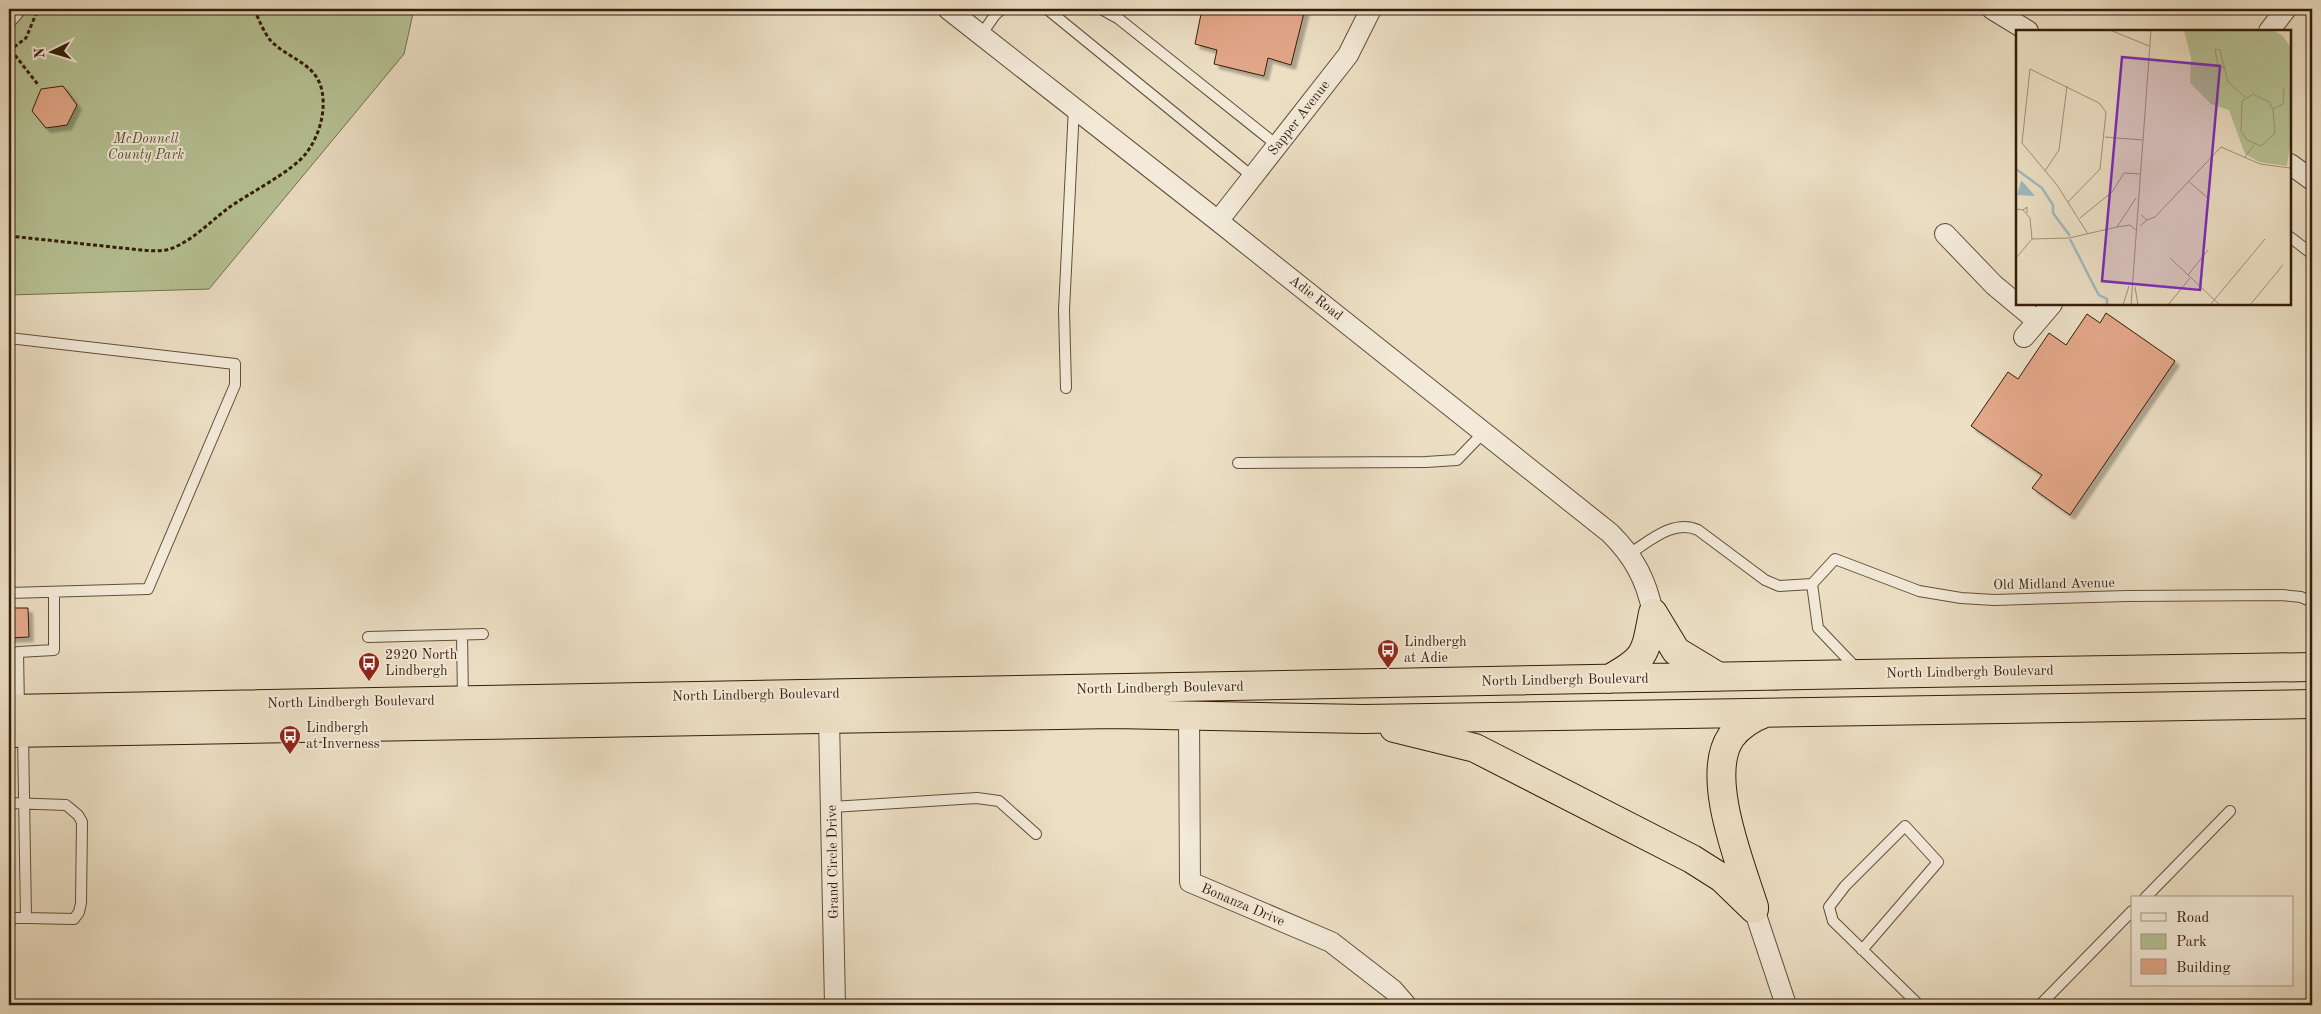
<svg xmlns="http://www.w3.org/2000/svg" width="2321" height="1014" viewBox="0 0 2321 1014" font-family="'Old Standard TT',serif">
<style>
.green{fill:#b6c295;stroke:#757050}
.building{fill:#e2a789;stroke:#341d0b;filter:url(#shadow)}
.lines{fill:none;stroke-linecap:round;stroke-linejoin:round}
.service-casing{stroke:#624e39;stroke-width:12}
.minor-casing{stroke:#624e39;stroke-width:22}
.trunk-casing{stroke:#341d0b;stroke-width:30}
.path{stroke:#341d0b;stroke-width:3;stroke-dasharray:4 2.5;stroke-linecap:butt}
.service{stroke:#f3ead9;stroke-width:10}
.minor{stroke:#f3ead9;stroke-width:20}
.trunk{stroke:#ecdfc4;stroke-width:28}
.labels{text-anchor:middle;dominant-baseline:central;stroke-width:4;stroke-linejoin:round;paint-order:stroke}
.street-label{font-size:14px;fill:#341d0b;stroke:#f3ead9}
.park-label{font-size:14px;font-style:italic;fill:#5b4f34;stroke:#f3ead9}
.poi-label{font-size:14px;fill:#341d0b;stroke:#f3ead9;text-anchor:start}
.inset-river{fill:none;stroke:#9fb9c0;stroke-width:2.5}
.inset-road{fill:none;stroke:#a2917a;stroke-width:1}
.view{fill:#7b2cbf;fill-opacity:0.15;stroke:#7b2cbf;stroke-width:2.5}
.inset-edge{fill:none;stroke:#341d0b;stroke-width:2.5}
</style>
<defs>
<filter id="shadow"><feDropShadow dx="4.5" dy="4.5" stdDeviation="1" flood-color="#0004"/></filter>
</defs>
<rect width="100%" height="100%" fill="#ecdfc4"/>
<filter id="stains"><feTurbulence type="fractalNoise" baseFrequency=".004" numOctaves="4"/><feColorMatrix values="0 0 0 0 .2 0 0 0 0 .09 0 0 0 0 .02 0 0 0 .5 -.17"/></filter>
<radialGradient id="worn" r=".72"><stop offset=".6" stop-color="#630" stop-opacity="0"/><stop offset="1" stop-color="#630" stop-opacity=".3"/></radialGradient>
<path class="green" d="M9,9h405l-10,45 -195,235 -200,6z"/>
<path class="building" d="M1202,9h103l-14,56 -23,-7 -4,18 -50,-12 3,-14 -22,-6z
M63,86l14,19 -10,20 -21,3 -14,-17 9,-22z
M2106,313l69,48 -105,154 -38,-27 10,-13 -71,-49 37,-54 10,7 31,-46 17,12 21,-31 13,9z
M9,608h19l1,29 -20,1z"/>
<g class="lines">
<g class="service-casing">
<path id="service" d="M1047,9l206,168
M1101,9l18,10 159,127
M981,35l14,-20 7,-6
M2290,237l22,17
M9,338l226,26v21l-87,204 -139,4
M1066,388l-2,-78 10,-203
M1238,463l188,-1 31,-2 27,-28
M1629,554c21,-13 44,-35 69,-24l67,50 14,6 33,-2 23,-25 84,32 42,7 33,2 133,-4 155,-1 19,2 11,5
M1812,584l6,44 40,42
M462,635l1,64
M368,637l115,-3
M19,709l-1,-57 36,-2v-58
M9,803l57,2 12,10 4,7 -1,81 -2,9 -5,7 -48,-1
M832,807l145,-9 22,3 37,33
M2145,898l85,-87
M9,918h17l-3,-184
M1862,950l76,-88 -33,-36 -60,60 -16,21 4,14 86,84
M2040,1005l92,-94"/>
</g>
<g class="minor-casing">
<path id="minor" d="M948,9l270,212 392,312c24,24 36,46 43,80
M1992,9l36,22
M9,16l6,-7
M2269,31l17,-22
M2290,164l22,16
M1218,221l130,-166 23,-46
M1945,234l49,51 42,35
M2024,337l28,-33
M1189,715l1,167 141,60 62,48 13,15
M829,719l6,286
M1754,909l32,96"/>
</g>
<g class="trunk-casing">
<path id="trunk" d="M1653,613l23,38 43,26
M1609,679c38,-21 36,-25 44,-66
M9,709l1852,-35 451,-7
M1394,728l81,20 217,111 30,19 32,31
M9,733l1105,-19 249,5 949,-15
M1754,907c-13,-42 -50,-131 -23,-170 9,-12 21,-19 34,-24"/>
</g>
<path class="path" d="M11,50l28,36
M9,51l17,-13 12,-29
M9,236l132,14c11,1 24,2 34,-3 20,-9 35,-25 52,-38 20,-15 67,-38 80,-57 13,-17 20,-44 14,-65 -7,-24 -33,-29 -49,-45 -8,-8 -13,-23 -18,-33"/>
<use href="#service" class="service"/>
<use href="#minor" class="minor"/>
<use href="#trunk" class="trunk"/>
</g>
<defs>
<g id="bus-pin" transform="scale(1.125)"><path d="M0 17L-7.5 6A9.5 9.5 0 1 1 7.5 6Z" fill="#8f2418" stroke="#f3ead9"/><path d="M-5-6H5V4H4V6H2V4H-2V6H-4V4H-5ZM-3.5-4V0h7V-4ZM-3.5 1.2v1.5H-2V1.2ZM2 1.2v1.5H3.5V1.2Z" fill="#fff"/></g>
</defs>
<g fill-rule="evenodd">
<use href="#bus-pin" x="1388" y="650"/>
<use href="#bus-pin" x="369" y="663"/>
<use href="#bus-pin" x="290" y="736"/>
</g>
<g class="labels">
<g class="street-label">
<text transform="translate(1299 118) rotate(-52)">Sapper Avenue</text>
<text transform="translate(1316 298) rotate(38)">Adie Road</text>
<text transform="translate(2054 584) rotate(-1)">Old Midland Avenue</text>
<text transform="translate(1970 672) rotate(-1)">North Lindbergh Boulevard</text>
<text transform="translate(1565 680) rotate(-1)">North Lindbergh Boulevard</text>
<text transform="translate(1160 688) rotate(-1)">North Lindbergh Boulevard</text>
<text transform="translate(756 695) rotate(-1)">North Lindbergh Boulevard</text>
<text transform="translate(351 702) rotate(-1)">North Lindbergh Boulevard</text>
<text transform="translate(833 862) rotate(-91)">Grand Circle Drive</text>
<text transform="translate(1243 905) rotate(23)">Bonanza Drive</text>
</g>
<g class="park-label">
<text x="146" y="139">McDonnell<tspan x="146" dy="16">County Park</tspan></text>
</g>
<g class="poi-label">
<text x="1404" y="642">Lindbergh<tspan x="1404" dy="16">at Adie</tspan></text>
<text x="385" y="655">2920 North<tspan x="385" dy="16">Lindbergh</tspan></text>
<text x="306" y="728">Lindbergh<tspan x="306" dy="16">at Inverness</tspan></text>
</g>
</g>
<g transform="translate(2016 30)">
<rect width="275" height="275" fill="#ecdfc4"/>
<path d="M168,0h88l11,6 8,12v90l-4,28 -28,-4 -14,-8 -16,-44 -18,-6 -21,-21 1,-25z" fill="#b6c295"/>
<path d="M5,151l2,1 12,14 -18,-1z" fill="#9fb9c0"/>
<path class="inset-river" d="M0,139l26,19 11,17v8l17,23M54,209l24,47 5,9 8,4v6"/>
<path class="inset-road" d="M94,0l39,16M209,38l-7,-2 -3,-17 5,1 8,32 17,15M237,64l16,8 4,7 2,24 -14,13 -14,-6 -6,-9 1,-30zM257,79l10,-5 1,-16M89,107l38,3M229,127l9,-12M275,131v30M29,141l14,-21 8,-64M172,151l20,17M52,172l32,-33 6,-57 -7,-9 -69,-34 -8,74 35,42 31,49M0,179l7,1 4,-3v6M7,180l7,8 2,21M64,188l32,-26 12,-19 16,1M131,190l8,-3 66,-70 39,17 30,4M124,196l7,-6 -6,-5M101,197l19,-29M101,197l13,-2 6,5M0,228l16,-19 37,-1 48,-11M154,228l50,47M172,245l20,-25M119,257l3,18M107,275l6,-19M115,275l20,-275M152,275l22,-27M194,275l55,-66M234,275l33,-40"/>
<path class="view" d="M106,27l98,9 -20,224 -98,-9z"/>
<rect width="275" height="275" class="inset-edge"/>
</g>
<rect width="2321" height="1014" fill="none" stroke="#ecdfc4" stroke-width="30"/>
<rect x="10" y="10" width="2301" height="994" fill="none" stroke="#341d0b" stroke-width="2.5"/>
<rect x="15" y="15" width="2291" height="984" fill="none" stroke="#341d0b"/>
<rect x="2131" y="896" width="162" height="90" fill="#f3ead9" stroke="#a79887"/>
<rect x="2141" y="913" width="25" height="8" fill="#f3ead9" stroke="#a79887"/>
<text x="2176" y="922" font-size="15" fill="#341d0b">Road</text>
<rect x="2141" y="934" width="25" height="15" fill="#b6c295" stroke="#a79887"/>
<text x="2176" y="946" font-size="15" fill="#341d0b">Park</text>
<rect x="2141" y="959" width="25" height="15" fill="#e2a789" stroke="#a79887"/>
<text x="2176" y="972" font-size="15" fill="#341d0b">Building</text>
<g transform="translate(52 52) rotate(265)" stroke="#f3ead9" stroke-width="4" paint-order="stroke">
<path d="M0-4L9 19L0 12L-9 19Z" fill="#341d0b"/>
<text y="-8" font-size="14" font-weight="bold" text-anchor="middle" fill="#341d0b">N</text>
</g>
<rect width="100%" height="100%" filter="url(#stains)"/>
<rect width="100%" height="100%" fill="url(#worn)"/>
</svg>
